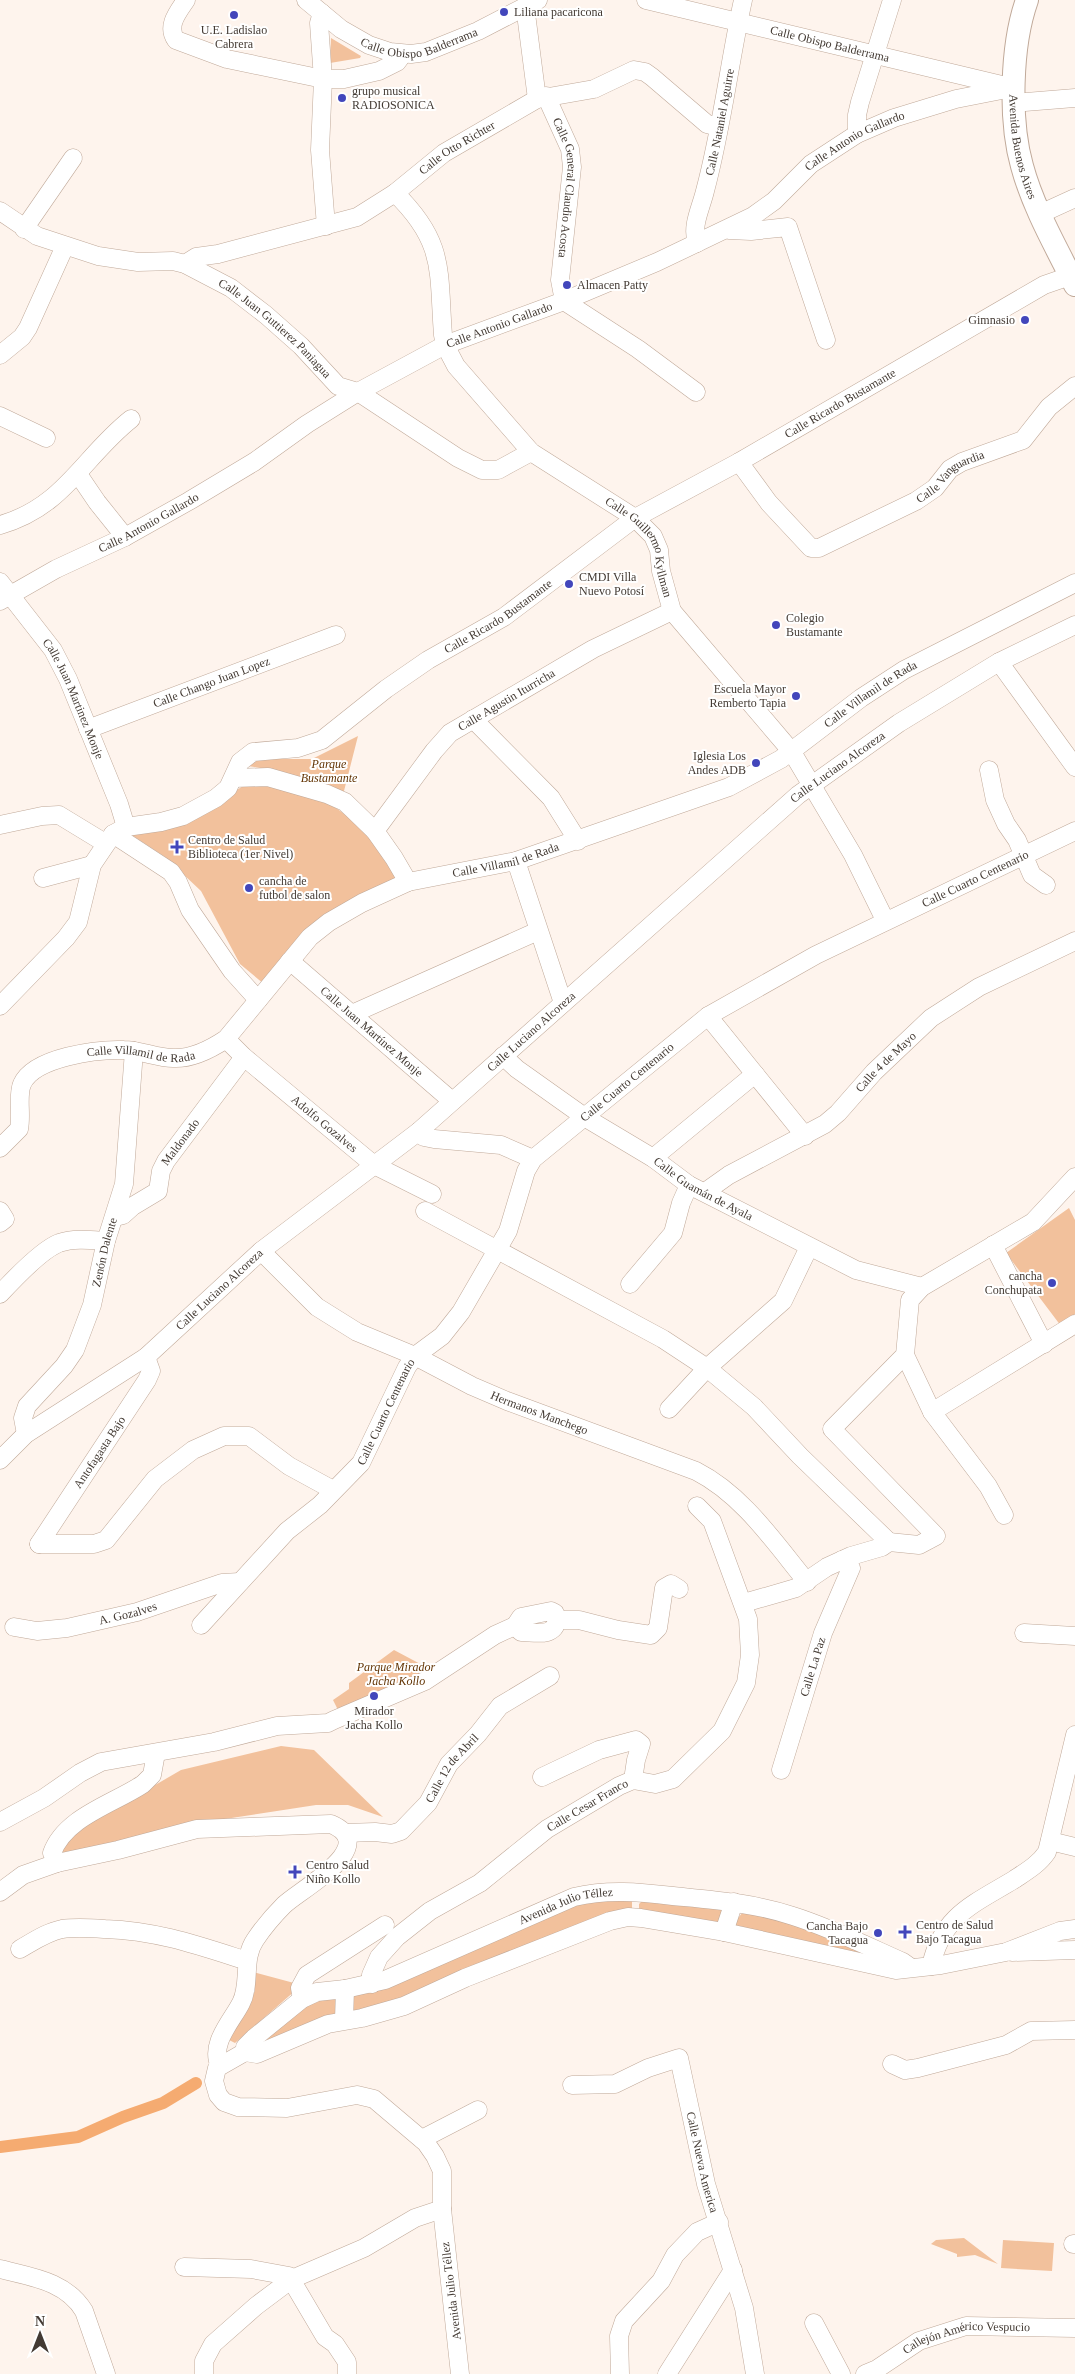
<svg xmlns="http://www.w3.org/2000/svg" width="1075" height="2374" viewBox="0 0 1075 2374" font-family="'Times New Roman',serif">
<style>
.green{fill:#f2c19c}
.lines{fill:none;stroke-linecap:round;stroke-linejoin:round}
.canal{stroke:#f5ab71;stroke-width:12}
.minor-casing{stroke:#c0a999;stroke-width:19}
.major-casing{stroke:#c0a999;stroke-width:24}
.minor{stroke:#fff;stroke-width:18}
.major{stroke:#fff;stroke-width:22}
.poi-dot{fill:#4246bb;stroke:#fff;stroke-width:2}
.labels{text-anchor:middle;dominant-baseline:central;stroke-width:4;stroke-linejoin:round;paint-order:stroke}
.poi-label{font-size:12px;fill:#433a33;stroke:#fff;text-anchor:start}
.street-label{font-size:12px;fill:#433a33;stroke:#fff}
.park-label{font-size:12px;font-style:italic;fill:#633505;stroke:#fff}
</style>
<rect width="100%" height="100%" fill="#fef4ed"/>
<path class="green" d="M331,38l30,18 -1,2 -30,5z
M358,736l-14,55 -4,3 -67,-24 -25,-4v-7h64z
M253,780c22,7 59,14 78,25 27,15 51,47 66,74l-133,105 -24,-20 -39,-73 -36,-34 -35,-23 92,-35z
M1069,1208l6,12v94l-14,12 -55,-73z
M394,1650l32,17 -1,5 -83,46 -9,-18 16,-11v-6z
M281,1746l33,4 69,67 -35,-12h-32l-130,20 -58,18 -55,8 -9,5 -6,-2 4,-10 21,-17 98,-57z
M632,1899v11l-243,97 -38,9 -2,-18 221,-94z
M642,1901l82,7 -6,15 -79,-11v-8z
M743,1912l31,2 115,48 -155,-34 -1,-4z
M253,1972l41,11 2,7 -61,53 -8,-4 28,-48z
M337,1997l1,22 -74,27 -5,-3c28,-24 39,-41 78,-46z
M964,2238l34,26 -23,-9 -18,2v-3l-26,-10 5,-4z
M1003,2240l51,3 -2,28 -51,-3z"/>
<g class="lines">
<path class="canal" d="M0,2147l78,-10 45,-20 40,-14 33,-20"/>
<g class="minor-casing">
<g id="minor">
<path d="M186,0c-8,12 -20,26 -10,40l51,19 96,20h21l35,-8 18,-9 6,-8"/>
<path id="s1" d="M306,0l35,29 28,16 21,7 21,2 15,-2 52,-21 60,-31"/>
<path id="s2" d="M646,0l360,86"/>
<path d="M525,6l12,93"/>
<path d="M322,13l-3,10 4,56 -3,71 6,76"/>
<path id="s3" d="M546,96l24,53 2,18 -12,113 4,21 74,48 58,43"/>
<path d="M1013,103l62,-5"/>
<path d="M857,134v-19l3,-13 32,-102"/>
<path id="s4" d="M395,193c51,50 43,78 48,142l2,10 11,21 75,86 104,66 18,18 6,14 2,21 11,40 120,141 61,103 32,65"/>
<path id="s5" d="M0,211l37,25 61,20 40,6 35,-1 12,3 46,24 35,27 35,31 37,40 20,6 100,66 24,12h16l33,-18"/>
<path d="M1040,214l35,-16"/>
<path d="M24,229l49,-71"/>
<path d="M729,230l22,1 37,-4 38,113"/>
<path id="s6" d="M697,243c-6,-17 4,-35 8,-52 17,-63 24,-127 38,-191"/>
<path id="s7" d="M185,264l11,-7 22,-3 139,-37 38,-24 49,-40 93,-54 57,-10 40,-19 11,2 7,5 55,47 12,3"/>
<path d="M0,355l22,-18 6,-9 37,-82"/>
<path d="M0,416l46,22"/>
<path id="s8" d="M739,462l30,41 42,45h8l97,-47 19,-13 15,-19 12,-7 61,-22 26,-33 26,-21"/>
<path d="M78,474l19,28 28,35"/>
<path d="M0,525c64,-18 83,-68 131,-106"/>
<path id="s9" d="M0,582l53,68 15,29 51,125 7,23"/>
<path id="s10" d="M0,601l56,-32 69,-32 64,-36 65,-39 53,-38 51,-32 87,-47 119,-44 93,-39 96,-46 21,-15 37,-37 46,-30 37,-16 62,-19 56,-11"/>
<path d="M999,662l76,105"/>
<path d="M473,719l78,79 27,43"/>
<path id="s11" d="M88,729l248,-94"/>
<path d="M989,770l6,30 11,24 11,16 15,35 14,10"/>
<path d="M234,778l34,-1 59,17 18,8 30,29 19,27 14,24"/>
<path d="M0,825l42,-9 17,-1 46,28"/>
<path id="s12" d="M375,831l59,-80 16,-18 143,-84 79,-38"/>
<path d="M113,834l58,38 7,10 12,28 42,61 26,29"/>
<path d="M516,861l47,142"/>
<path d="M43,878l49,-13"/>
<path id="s13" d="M290,961l162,140"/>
<path id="s14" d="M0,1006l66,-68 12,-16 14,-57 21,-31 13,-7 35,-5 22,-6 33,-18 12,-10 12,-26 13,-10 45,-4 24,-8 64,-51 42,-29 76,-43 131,-99 104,-56 305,-177 26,-9"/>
<path d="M352,1014l186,-83"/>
<path d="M708,1016l97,120"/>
<path id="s15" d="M226,1039l18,18 130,108 58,29"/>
<path id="s16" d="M503,1056l14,13 69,49 67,40 36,27 167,85 66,17"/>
<path d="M418,1132l6,5 10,2 67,6 32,14"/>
<path id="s17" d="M0,1148l19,-19c3,-14 -2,-33 3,-45 12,-27 76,-35 102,-34 16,0 33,8 49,8 18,1 38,-9 53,-19l84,-102 19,-15 33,-19 46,-21 108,-21 213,-74 52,-28 80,-61 43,-28 171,-87"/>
<path d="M653,1158l102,-84"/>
<path id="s18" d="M705,1192l24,-17 96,-51 13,-11 36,-41 57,-54 48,-31 96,-46"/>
<path d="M0,1211l5,8 -5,4"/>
<path d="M425,1211l238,128 44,29 47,39 46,49 89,86"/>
<path id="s19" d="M115,1217l8,-2 10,-9 25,-15 3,-20 5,-10 78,-104"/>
<path d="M993,1245l51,99"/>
<path id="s20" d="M261,1251l56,56 40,25 58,24 57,30 35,15 189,70c47,24 78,71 111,111"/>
<path d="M630,1284l43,-51 8,-30 8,-18"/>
<path d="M0,1294c13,-14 41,-44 59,-51 15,-5 32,-3 47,-2"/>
<path d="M905,1355l27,57 56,74 16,29"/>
<path d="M669,1409l38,-41 76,-67 26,-54"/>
<path d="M932,1412l143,-88"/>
<path id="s21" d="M26,1434l-3,-16 4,-12 37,-40 11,-16 17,-45 14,-64 18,-57 10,-133"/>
<path id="s22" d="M0,1460l26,-26 120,-77 115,-106 157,-119 380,-337 101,-72 100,-61 76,-37"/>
<path d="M889,1542l30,3 17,-9 -104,-107 73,-74 5,-55 12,-13 111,-65 42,-45"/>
<path d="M39,1544h55l12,-4 49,-61 38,-29 31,-14h25l40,30 44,24"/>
<path id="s23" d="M39,1544l108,-164 4,-9 -5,-14"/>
<path d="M744,1603l52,-15 31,-21 24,-11 31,-9 7,-5"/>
<path d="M551,1611l4,2 2,7c-3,18 -22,12 -36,12l-4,-4v-5l4,-6z"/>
<path d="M557,1620h22l39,10 33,5 7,-7 6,-40 7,-4 8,5"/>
<path id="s24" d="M201,1625l86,-94 33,-26 41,-42 46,-96 8,-11 27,-20 19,-24 47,-81 18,-60 7,-12 175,-143 108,-61 259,-124"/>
<path id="s25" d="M14,1627l23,4 30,-3 70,-16 85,-29 18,-1"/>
<path d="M1024,1633l51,3"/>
<path d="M156,1753l-4,22 -9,9c-30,20 -78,33 -91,69l5,10 61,-13 79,-21 134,-5c51,22 -30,65 -47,81 -10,10 -21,23 -29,35 -13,19 -4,44 -14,63 -9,18 -32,41 -21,63"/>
<path id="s26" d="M781,1770l42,-137 28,-65 -9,-8"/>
<path d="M542,1777l57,-27 37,-10 5,4 -5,16 -3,20"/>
<path d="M0,1822l44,-24 36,-25 21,-11 113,-20 63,-16 51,-3 6,-3 91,-39 70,-46 22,-10"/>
<path id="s27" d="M345,1833l30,-1 17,2 9,-3 27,-28 21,-39 29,-30 22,-28 50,-30"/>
<path d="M1050,1841l25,6"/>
<path d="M0,1892l23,-17 34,-12"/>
<path d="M724,1932l10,-30"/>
<path d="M20,1949c14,-8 27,-17 42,-20 14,-2 28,-1 43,0 53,2 92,16 142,32"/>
<path d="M1012,1952l63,-2"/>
<path d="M931,1966c11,-51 43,-62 84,-87 12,-8 24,-15 32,-27l28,-117"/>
<path id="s28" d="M372,1984l-1,-9 8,-18 18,-20 33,-26 50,-28 67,-54 72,-43 14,-6 22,4 18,-5 49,-48 24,-48 4,-28 -2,-36 -36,-98 -15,-15"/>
<path d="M302,1999l-2,-11 7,-13 78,-50"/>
<path d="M344,2020l1,-31"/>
<path d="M245,2052l12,2 71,-30 34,-6 42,-12 61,-28 145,-57 18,-4 13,1 83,14 172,38 45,-5 65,-13 54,-21 15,-2"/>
<path d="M892,2064l13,6 13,-2 88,-23 25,-14 44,-1"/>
<path id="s29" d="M572,2085l43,-1 33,-16 31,-10 27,126 38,124 11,66"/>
<path d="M422,2139l56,-29"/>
<path d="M1073,2244h2"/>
<path d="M184,2267l67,2 38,7 36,61 10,7 12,18v12"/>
<path d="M0,2269c31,8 66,12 84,42l22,63"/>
<path d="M814,2323l27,51"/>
<path d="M204,2374v-13l9,-17 43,-38 36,-27 72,-31 51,-30 27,-9"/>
<path id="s30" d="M460,2374l-18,-165v-38l-7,-15 -9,-13 -52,-44 -17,-4 -70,13 -49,-1 -14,-5 -6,-7 -4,-14 3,-13 28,-16v-5l9,-9 48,-39 15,-7 28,-3 40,-9 189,-83c33,-8 65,-5 99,-1 40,4 81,7 120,20 38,12 74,30 110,46l7,5"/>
<path d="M620,2374l-1,-38 5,-15 37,-40 14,-26 22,-23 22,-10"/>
<path d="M667,2374l66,-104"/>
<path id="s31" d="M865,2374l12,-5 42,-28 47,-15 109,2"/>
</g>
</g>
<g class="major-casing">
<g id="major">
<path id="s32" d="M1027,0c-16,45 -18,120 -5,166 11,41 34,81 53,119"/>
</g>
</g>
<use href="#minor" class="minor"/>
<use href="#major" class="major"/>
</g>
<g class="poi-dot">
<circle cx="504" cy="12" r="5"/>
<circle cx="234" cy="15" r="5"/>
<circle cx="342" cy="98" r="5"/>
<circle cx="567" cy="285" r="5"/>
<circle cx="1025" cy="320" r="5"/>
<circle cx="569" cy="584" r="5"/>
<circle cx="776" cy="625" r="5"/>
<circle cx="796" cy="696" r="5"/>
<circle cx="756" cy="763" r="5"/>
<path d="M174.5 839.5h5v5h5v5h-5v5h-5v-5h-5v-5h5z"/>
<circle cx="249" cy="888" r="5"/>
<circle cx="1052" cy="1283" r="5"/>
<circle cx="374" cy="1696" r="5"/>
<path d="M292.5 1864.5h5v5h5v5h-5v5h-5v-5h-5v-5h5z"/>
<path d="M902.5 1924.5h5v5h5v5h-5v5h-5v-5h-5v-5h5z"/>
<circle cx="878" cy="1933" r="5"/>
</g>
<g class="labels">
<g class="poi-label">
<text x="514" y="12">Liliana pacaricona</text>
<text x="234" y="30" text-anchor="middle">U.E. Ladislao<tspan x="234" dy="14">Cabrera</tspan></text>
<text x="352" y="91">grupo musical<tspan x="352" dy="14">RADIOSONICA</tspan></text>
<text x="577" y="285">Almacen Patty</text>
<text x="1015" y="320" text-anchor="end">Gimnasio</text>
<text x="579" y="577">CMDI Villa<tspan x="579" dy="14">Nuevo Potosí</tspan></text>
<text x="786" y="618">Colegio<tspan x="786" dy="14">Bustamante</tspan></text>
<text x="786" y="689" text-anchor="end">Escuela Mayor<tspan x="786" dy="14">Remberto Tapia</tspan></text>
<text x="746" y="756" text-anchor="end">Iglesia Los<tspan x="746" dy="14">Andes ADB</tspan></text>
<text x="188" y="840">Centro de Salud<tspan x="188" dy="14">Biblioteca (1er Nivel)</tspan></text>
<text x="259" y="881">cancha de<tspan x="259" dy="14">futbol de salon</tspan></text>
<text x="1042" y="1276" text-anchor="end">cancha<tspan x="1042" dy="14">Conchupata</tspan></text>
<text x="374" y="1711" text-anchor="middle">Mirador<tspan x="374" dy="14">Jacha Kollo</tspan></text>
<text x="306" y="1865">Centro Salud<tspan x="306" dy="14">Niño Kollo</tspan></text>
<text x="916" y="1925">Centro de Salud<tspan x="916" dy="14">Bajo Tacagua</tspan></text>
<text x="868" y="1926" text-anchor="end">Cancha Bajo<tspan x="868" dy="14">Tacagua</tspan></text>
</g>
<g class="street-label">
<text stroke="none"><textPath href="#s1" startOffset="130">Calle Obispo Balderrama</textPath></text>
<text stroke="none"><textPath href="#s2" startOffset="189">Calle Obispo Balderrama</textPath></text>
<text stroke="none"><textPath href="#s6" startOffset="124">Calle Nataniel Aguirre</textPath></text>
<text stroke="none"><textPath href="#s10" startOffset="976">Calle Antonio Gallardo</textPath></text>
<text stroke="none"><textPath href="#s32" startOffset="149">Avenida Buenos Aires</textPath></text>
<text stroke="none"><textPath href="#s7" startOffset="301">Calle Otto Richter</textPath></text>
<text stroke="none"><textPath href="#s3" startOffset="96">Calle General Claudio Acosta</textPath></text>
<text stroke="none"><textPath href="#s10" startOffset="572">Calle Antonio Gallardo</textPath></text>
<text stroke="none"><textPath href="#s5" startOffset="308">Calle Juan Guttierez Paniagua</textPath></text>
<text stroke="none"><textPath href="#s14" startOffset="1072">Calle Ricardo Bustamante</textPath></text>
<text stroke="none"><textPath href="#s8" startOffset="271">Calle Vanguardia</textPath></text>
<text stroke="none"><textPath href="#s10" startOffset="168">Calle Antonio Gallardo</textPath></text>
<text stroke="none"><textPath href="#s4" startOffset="454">Calle Guillermo Kyllman</textPath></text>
<text stroke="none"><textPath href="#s14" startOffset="668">Calle Ricardo Bustamante</textPath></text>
<text stroke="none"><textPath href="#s11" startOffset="132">Calle Chango Juan Lopez</textPath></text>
<text stroke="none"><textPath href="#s17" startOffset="1041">Calle Villamil de Rada</textPath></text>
<text stroke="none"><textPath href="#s9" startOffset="139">Calle Juan Martinez Monje</textPath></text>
<text stroke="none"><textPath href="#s12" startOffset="189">Calle Agustin Iturricha</textPath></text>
<text stroke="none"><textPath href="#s22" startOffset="1089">Calle Luciano Alcoreza</textPath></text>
<text stroke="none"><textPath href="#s17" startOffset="636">Calle Villamil de Rada</textPath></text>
<text stroke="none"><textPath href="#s24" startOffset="1109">Calle Cuarto Centenario</textPath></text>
<text stroke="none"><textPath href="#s13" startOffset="108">Calle Juan Martínez Monje</textPath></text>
<text stroke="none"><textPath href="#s22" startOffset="684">Calle Luciano Alcoreza</textPath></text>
<text stroke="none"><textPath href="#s17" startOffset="201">Calle Villamil de Rada</textPath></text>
<text stroke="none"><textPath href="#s18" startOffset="225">Calle 4 de Mayo</textPath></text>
<text stroke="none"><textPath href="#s24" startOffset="704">Calle Cuarto Centenario</textPath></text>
<text stroke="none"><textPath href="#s15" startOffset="130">Adolfo Gozalves</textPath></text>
<text stroke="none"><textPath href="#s19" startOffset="106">Maldonado</textPath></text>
<text stroke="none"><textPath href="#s16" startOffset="241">Calle Guamán de Ayala</textPath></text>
<text stroke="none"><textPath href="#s21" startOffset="205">Zenón Dalente</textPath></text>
<text stroke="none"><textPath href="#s22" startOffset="279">Calle Luciano Alcoreza</textPath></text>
<text stroke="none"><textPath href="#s24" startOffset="285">Calle Cuarto Centenario</textPath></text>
<text stroke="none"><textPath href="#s20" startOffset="326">Hermanos Manchego</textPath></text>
<text stroke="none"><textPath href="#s23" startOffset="110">Antofagasta Bajo</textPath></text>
<text stroke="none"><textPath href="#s25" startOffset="116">A. Gozalves</textPath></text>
<text stroke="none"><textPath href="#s26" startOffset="108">Calle La Paz</textPath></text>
<text stroke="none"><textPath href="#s27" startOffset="138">Calle 12 de Abril</textPath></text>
<text stroke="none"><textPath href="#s28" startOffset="288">Calle Cesar Franco</textPath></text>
<text stroke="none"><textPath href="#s30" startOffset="888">Avenida Julio Téllez</textPath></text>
<text stroke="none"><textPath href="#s29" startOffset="219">Calle Nueva America</textPath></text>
<text transform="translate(451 2291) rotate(-97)">Avenida Julio Téllez</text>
<text stroke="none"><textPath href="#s31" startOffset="111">Callejón Américo Vespucio</textPath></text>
</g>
<g class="park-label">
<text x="329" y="764">Parque<tspan x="329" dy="14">Bustamante</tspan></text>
<text x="396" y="1667">Parque Mirador<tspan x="396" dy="14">Jacha Kollo</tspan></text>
</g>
</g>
<g transform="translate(40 2334)" stroke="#ffffff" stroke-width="4" paint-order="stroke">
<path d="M0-4L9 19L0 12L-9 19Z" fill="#433a33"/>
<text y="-8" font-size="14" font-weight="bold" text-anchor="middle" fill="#433a33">N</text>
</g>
</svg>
